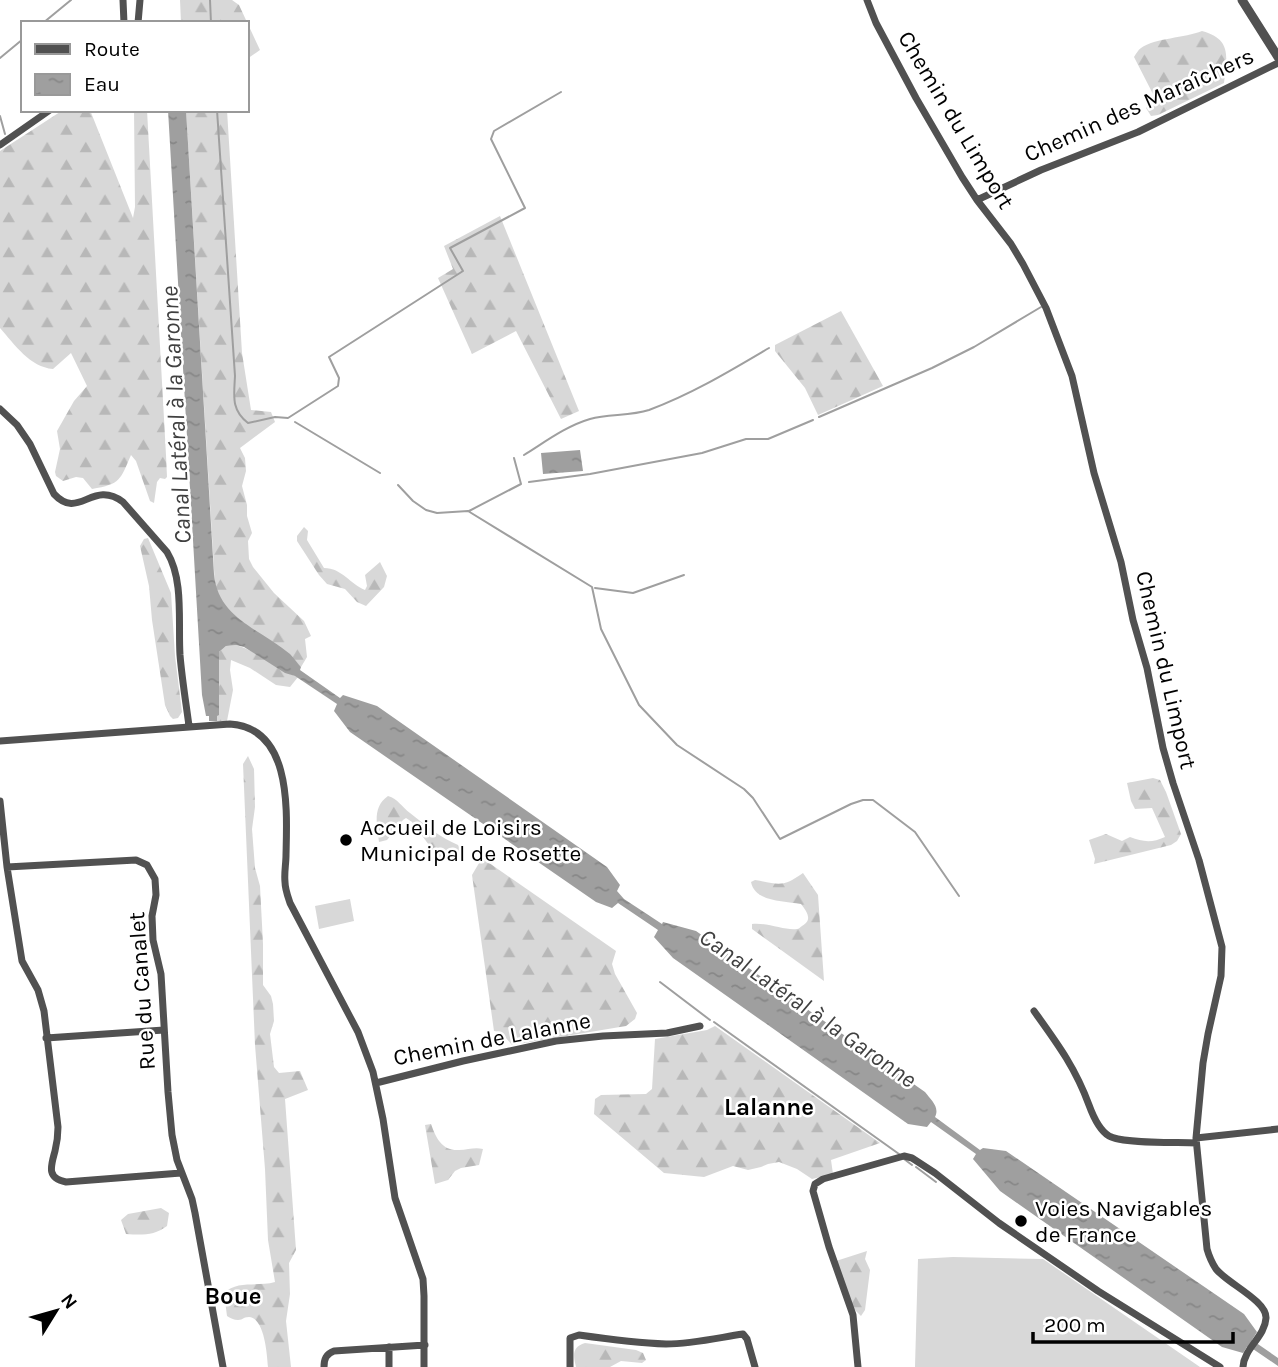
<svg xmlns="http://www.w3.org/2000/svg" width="1278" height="1367" viewBox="0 0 1278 1367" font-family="Karla,sans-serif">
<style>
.grass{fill:#d8d8d8}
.forest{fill:url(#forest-firs)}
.water{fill:url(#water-ripples)}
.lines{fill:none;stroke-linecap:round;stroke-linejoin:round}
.stream{stroke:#9f9f9f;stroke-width:2}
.minor{stroke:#515151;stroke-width:7}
.tertiary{stroke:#515151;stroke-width:9}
.poi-dot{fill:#000;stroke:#fff;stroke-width:2.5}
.labels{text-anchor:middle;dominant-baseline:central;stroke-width:5;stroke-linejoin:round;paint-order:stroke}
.street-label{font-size:23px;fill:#000;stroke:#fff}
.poi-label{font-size:23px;fill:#000;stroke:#fff;text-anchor:start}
.water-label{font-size:24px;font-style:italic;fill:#404040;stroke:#fff}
.neighbourhood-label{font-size:24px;font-weight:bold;fill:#000;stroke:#fff}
</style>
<defs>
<pattern id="forest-firs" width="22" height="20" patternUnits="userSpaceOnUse" patternTransform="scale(1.75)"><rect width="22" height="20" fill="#d8d8d8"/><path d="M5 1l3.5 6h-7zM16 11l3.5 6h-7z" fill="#b8b8b8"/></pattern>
<pattern id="water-ripples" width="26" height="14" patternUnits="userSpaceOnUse" patternTransform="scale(1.75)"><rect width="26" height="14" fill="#9f9f9f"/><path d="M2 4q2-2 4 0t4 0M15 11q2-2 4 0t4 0" fill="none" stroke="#878787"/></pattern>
</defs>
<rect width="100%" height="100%" fill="#fff"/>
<path class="grass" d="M350,899l4,22 -35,8 -4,-23z
M953,1257l90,2 157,108h-285l3,-108z"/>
<path class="forest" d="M180,0h52l7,5 21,45 -13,9v-36h-66z
M1202,31c30,8 25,26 22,52l-66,32 -7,1 -5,-8 8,-8v-4l-20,-39c2,-3 4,-7 7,-9 14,-10 44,-10 61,-17z
M63,110h27l43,108 2,-11 -1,-97h13l19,345 1,22 -2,2 -5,-1 -3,4 -3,21 -4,-2 -14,-40 -5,-6c-11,25 -10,29 -39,34l-9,-11 -7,-1 -13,4 -7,-5 -1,-4 5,-23 -3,-18 17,-30 13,-15 -16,-33 -18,16c-23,-2 -38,-24 -53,-41v-177z
M186,110h41l15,243 9,57 20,2 4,10 -35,26 5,10 1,13 -4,15 5,19v11l5,17 -4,8 1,18 4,8 21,26 30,28 7,15 -6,3 2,18 -6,10c-20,-23 -48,-34 -70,-54 -8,-8 -13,-18 -16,-28z
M500,216l79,195 -18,8 -45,-88 -44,23 -34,-76 15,-9 -9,-23z
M841,311l42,75 -65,29 -13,-27 -30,-37v-6z
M304,527l4,4 -1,9 17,28c18,0 26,16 41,22l2,-4 -2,-11 15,-13 7,14 -3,11 -18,19 -9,-4 -12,-13 -18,-5 -8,-9 -22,-34v-5z
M148,538l23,55 4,63 7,56 -4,6 -5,1 -3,-3 -5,-11 -13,-85 -3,-34 -9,-40 4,-7z
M236,645c22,6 39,25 62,32l-8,10 -14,-2 -26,-17 -19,-8 -1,10 3,20 -6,31h-10v-6l2,-1v-62l7,-6z
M248,756l6,13 1,38 -3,22 3,39 5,18 3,58v41l8,11 2,8 1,17 -4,13 4,33 5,6 21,-2 8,19 -23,9 11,151 -7,13 1,31 -4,27 5,46h-23c-1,-11 -3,-49 -19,-50 -7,0 -5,3 -11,3 -4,0 -8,-2 -11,-4l-3,-23c13,-13 34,-6 51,-11l-7,-42 -3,-71 -10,-124 -12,-281z
M1153,778l7,2 6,12 15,42 -4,7 -6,4 -77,19 1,-5 -6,-19 17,-6 16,7 8,-4c13,5 22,6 35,0l-13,-29 -17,1 -4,-8 -4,-18z
M388,796c10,3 14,11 22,17 15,12 31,25 48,32l4,8 -1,5 -10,2h-11l-28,-38 -6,-4 -3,2 -16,20 -8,2c-2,-17 -7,-35 9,-46z
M482,858l134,93 -4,13 3,10 22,39 -2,6 -9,7 -114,19 -11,-13 -7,-1 -22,-156z
M803,873l15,22 6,86 -72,-52v-5c14,-2 34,7 45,5 2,0 3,-2 5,-3 11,-6 5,-14 -1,-22 -18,-3 -46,-2 -50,-22l4,-2c24,4 27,8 48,-7z
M715,1026l165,117 -49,17 2,14 -21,5 -15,-10 -18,-7 -11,2 -7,3 -13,3 -15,-4 -29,11 -40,-4 -70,-59 1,-15 6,-4 45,-1 6,-5 3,-50 52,-9z
M431,1124c5,14 11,27 28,26 9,0 15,-3 24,-1l-4,16 -18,3 -6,3 -7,9 -13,4 -10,-59z
M161,1208l8,5 -2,13c-13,10 -26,9 -41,8l-5,-14 7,-6z
M867,1251l-2,8 5,11 -5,40 -4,6 -7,-7 -18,-48z
M585,1343l51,7 7,3 3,7 -4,3 -21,-2 -11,6h-34c-3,-12 -4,-20 9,-24z"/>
<path class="water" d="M168,110h18l28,464c4,45 47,55 76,80 4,4 7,9 11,13l-1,3 40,28 3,-3 34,11 230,161 13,18 -3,6 7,8 38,25 1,-2 33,9 229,161c6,8 15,15 10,25l45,33 3,-2 23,3 238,163 13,18 -5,8 26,18v8l-25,-17 -6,-2 -4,6 -21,-6 -222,-156 -27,-32 3,-5 -45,-32 -4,5 -19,-3 -235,-166 -19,-21 4,-7 -40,-27 -6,5 -16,-6 -246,-170 -16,-21 3,-7 -42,-28 -10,-3 -41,-26 -8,-2 -10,1 -7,6v63l-2,1v5h-8v-5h-3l-4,-21z
M580,450l3,21 -40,3 -2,-21z"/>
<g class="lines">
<path class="stream" d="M210,0l1,23
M43,23l28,-23
M0,58l23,-19
M217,110l18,266c-1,20 -4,34 13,47l27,-6 13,1 50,-32 1,-8 -10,-21 134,-86 -13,-23 75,-40 -34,-69 3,-8 67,-39
M0,116l5,18
M819,417l113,-49 42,-21 67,-40
M295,422l85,51
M524,455c21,-13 42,-29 66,-36 19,-5 40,-3 59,-9 43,-16 81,-39 120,-62
M529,482l61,-8 112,-21 44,-14h22l45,-19
M398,485l15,16 13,9 11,3 31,-2 124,76 9,42 38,76 38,40 67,44 9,9 27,41 71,-35 12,-4h10l42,32 44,64
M469,511l52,-27 -7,-26
M595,588l38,5 51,-18
M660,982l50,38
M714,1022l185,132
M904,1159l8,6
M916,1167l20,15"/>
<path class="minor" d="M123,0l1,23
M867,0l9,23 40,75 46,79 15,23 34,44 12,20 23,44 26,68 22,97 27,89 12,58 14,48 16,80 10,35 26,77 23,87 -1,29 -13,58 -5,29 -7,75 11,111c2,7 5,14 9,20 11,14 51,32 50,49 -1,19 -22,30 -23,49
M138,23l2,-23
M0,145l50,-35
M977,200l64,-30 97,-38 140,-69
M0,409l17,16 13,19 24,50c25,27 38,-15 69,8l44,50c17,28 11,70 13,103 2,24 6,48 9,71
M0,741l230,-17c62,4 57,86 56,131 0,9 -2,18 -1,27 0,7 3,15 5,21l68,129 15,40 10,47 12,79 28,81 1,17v71
M0,801l7,66 15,94 16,29 6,21 14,116c0,8 -1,16 -3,24 -4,15 -9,27 11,31l115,-9
M7,867l129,-7 11,5 8,14 1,16 -4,21 1,24 8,34 7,118 4,43 5,25 15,39 3,14 28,154
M1034,1011c23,32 41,56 55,94 4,11 10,25 20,31 14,8 69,6 87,7
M46,1038l118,-8
M376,1083l87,-22 93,-20 47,-5 64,-3 33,-7
M1196,1138l82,-9
M389,1347v20
M324,1367c0,-8 2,-13 10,-16l91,-6
M570,1367v-29l9,-3c28,4 58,8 87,9 26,0 51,-6 77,-10l4,5 8,28
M858,1367l-5,-52 -24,-68 -16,-56 2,-7 8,-5 81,-23 8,2 23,15 64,50 99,68 122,76"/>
<path class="tertiary" d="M1242,0l36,57"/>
</g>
<g class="poi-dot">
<circle cx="346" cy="840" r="7"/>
<circle cx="1021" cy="1221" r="7"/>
</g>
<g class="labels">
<g class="street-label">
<text transform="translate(1139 105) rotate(-24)">Chemin des Maraîchers</text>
<text transform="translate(956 120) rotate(59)">Chemin du Limport</text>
<text transform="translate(1166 670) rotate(77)">Chemin du Limport</text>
<text transform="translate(142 991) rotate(-94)">Rue du Canalet</text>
<text transform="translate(492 1039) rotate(-11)">Chemin de Lalanne</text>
</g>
<g class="poi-label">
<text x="360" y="827">Accueil de Loisirs<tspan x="360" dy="26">Municipal de Rosette</tspan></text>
<text x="1035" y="1208">Voies Navigables<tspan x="1035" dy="26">de France</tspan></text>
</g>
<g class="water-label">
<text transform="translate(176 415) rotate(-93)">Canal Latéral à la Garonne</text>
<text transform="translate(808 1008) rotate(35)">Canal Latéral à la Garonne</text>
</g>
<g class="neighbourhood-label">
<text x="769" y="1107">Lalanne</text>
<text x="233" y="1296">Boue</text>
</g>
</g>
<rect x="21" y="21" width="228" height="91" fill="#ffffff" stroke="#999999" stroke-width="2"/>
<rect x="35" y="44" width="35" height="10" fill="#515151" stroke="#999999" stroke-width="2"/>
<text x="84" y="56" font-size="21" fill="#000000">Route</text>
<rect x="35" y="74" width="35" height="21" fill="url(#water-ripples)" stroke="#999999" stroke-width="2"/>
<text x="84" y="91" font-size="21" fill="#000000">Eau</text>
<g transform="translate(56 1311) rotate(53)" stroke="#ffffff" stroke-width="5" paint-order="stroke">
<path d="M0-5L12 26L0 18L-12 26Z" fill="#000000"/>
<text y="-10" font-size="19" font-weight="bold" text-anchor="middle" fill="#000000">N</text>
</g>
<path d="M1033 1332v10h200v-10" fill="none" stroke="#000000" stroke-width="3.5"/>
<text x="1044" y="1332" font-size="21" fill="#000000" stroke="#ffffff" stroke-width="5" paint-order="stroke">200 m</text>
</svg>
